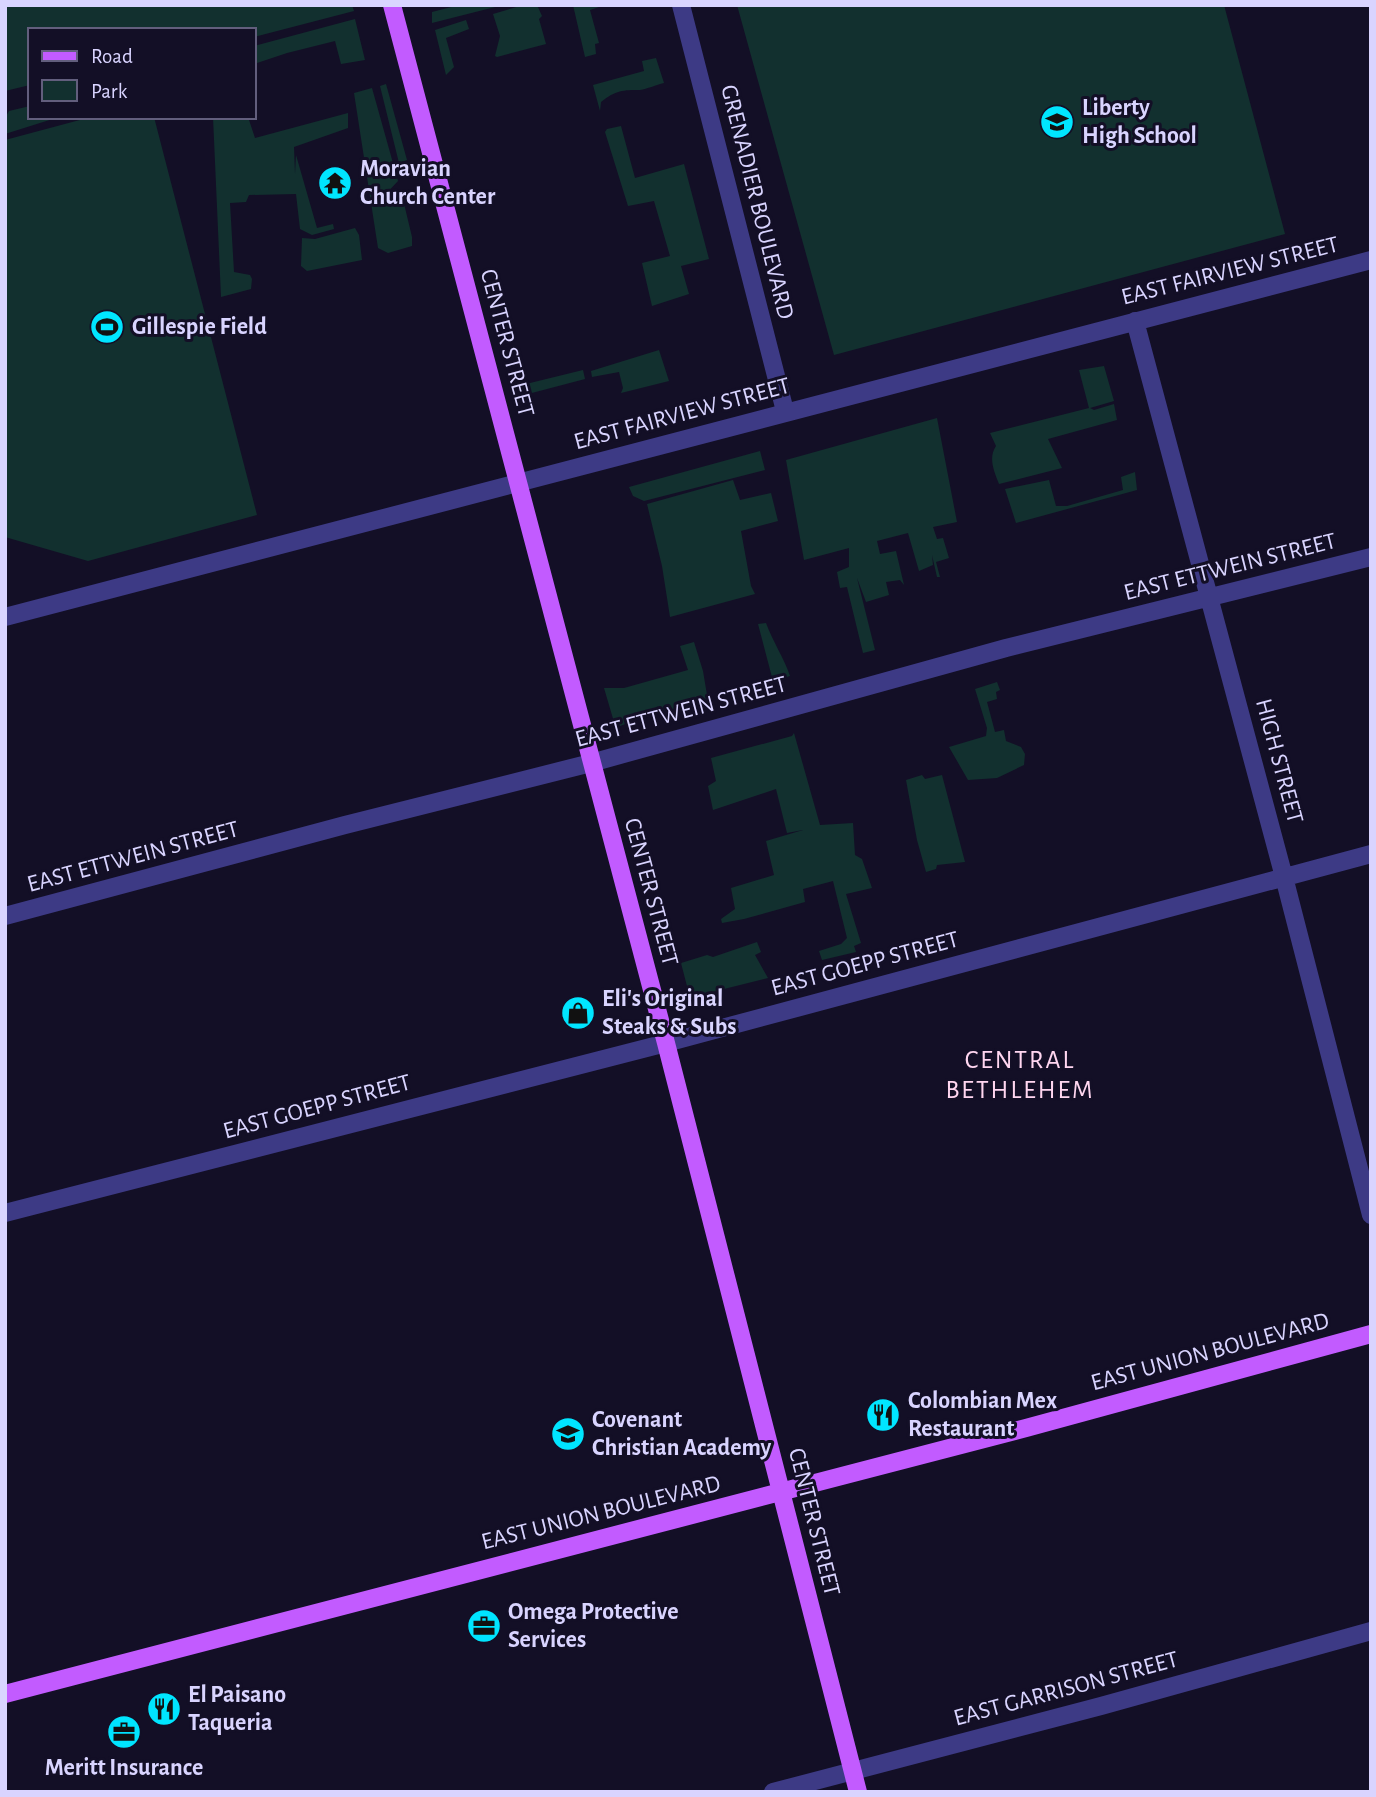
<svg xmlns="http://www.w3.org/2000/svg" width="1376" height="1797" viewBox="0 0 1376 1797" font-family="'Alegreya Sans',sans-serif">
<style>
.green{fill:#12302f}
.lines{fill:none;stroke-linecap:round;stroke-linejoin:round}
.minor{stroke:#3d3a85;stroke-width:18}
.major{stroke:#c25bff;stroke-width:18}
.labels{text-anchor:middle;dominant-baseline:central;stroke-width:6;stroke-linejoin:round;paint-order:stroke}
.poi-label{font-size:24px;font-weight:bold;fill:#d9d4ff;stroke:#130f26;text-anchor:start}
.street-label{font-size:24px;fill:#d9d4ff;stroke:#130f26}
.neighbourhood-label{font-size:26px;letter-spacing:2px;fill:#ffd6f0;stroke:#130f26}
</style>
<rect width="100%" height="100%" fill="#130f26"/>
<path class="green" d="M5,5h347l2,6 -100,26v-7l-6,-2 -218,2v55l-25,6z
M459,5h44l-71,18v-11z
M523,5h14l5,11 -3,3 7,25 -49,13 -2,-1 5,-20 -7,-22z
M573,5h32l-15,5 9,33 -4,1 1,10 -11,3z
M737,5h487l61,229 -451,121z
M355,19l10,41 -24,4 -6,-23 -48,12 -33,11v-18z
M466,20l3,9 -23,9 8,29 -8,8 -11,-45z
M656,58l8,25c-8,2 -17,6 -24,7 -17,0 -24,0 -39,12l-1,9 -7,-26 51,-14 -2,-10z
M386,84l21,76 -8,3 -19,-77z
M372,88l26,93 -18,19 21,-9 11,46v9l-24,7 -10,-5 -24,-155z
M30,106v11h29l-54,17v-16l4,-7z
M348,113v15l-54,19 1,27 1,-19 21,73 16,-4 1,5 -22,6 -12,-6 -4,-35 -47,1 -3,7 -16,1 4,69 16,3 2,4 -1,10 -30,8 -8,-180h35l7,21z
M91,117h63l103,398 -169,46 -83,-24v-397z
M621,126l14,52 49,-14 25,95 -28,7 8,28 -37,12 -10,-43 28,-7 -16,-55 -26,5 -23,-74 2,-3z
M355,228l4,7 3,25 -55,11 -6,-5 1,-28 13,1z
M659,350l10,31 -48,12 2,-5 -4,-16 -27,5 -1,-6z
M1104,366l10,35 -24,7 4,2 20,-6 3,16 -69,19 14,29 -63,16c-5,-13 -11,-26 -3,-38l-6,-13 99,-25 -10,-38z
M583,370l2,9 -57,15 -2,-10z
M937,418l20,104 -24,5 4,12 6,-1 6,20 -13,4 4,15h-3l-5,-22 1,10 -14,6 -11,-38 -31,8 3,13 16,-3 8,34 -4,-5 -14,2 3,13 -23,7 -9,-24 18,72 -12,3 -16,-66 -7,1 -3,-16 12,-5v-19l-45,12 -18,-100z
M760,451l5,19 -121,31 -11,-5 -4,-9z
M1135,472l2,18 -121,33 -11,-34 44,-9 7,26h11l56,-16 -2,-13z
M733,480l7,20 31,-7 7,28 -37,10 10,55 4,8 -85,23 -8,-51 -15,-62z
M766,623c7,19 18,35 24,53l-17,5 -15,-57z
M694,642l9,29 5,30 -67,17 -21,8 -6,-4 -10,-34h20l64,-18 -8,-24z
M997,682l3,8 -4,2 1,7 -10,3 8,30 9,-2 2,11 15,6 4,7 -1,11 -27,13 -29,2 -19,-33 37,-11 1,-8 -12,-39z
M794,733l26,92 33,-2 2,32 7,4 10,29 -26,6 15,49 -7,3 2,6 -34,8 -3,-9 22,-7 6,-6 -14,-57 -30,8 2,13 -61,17 -22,4 -1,-4 14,-10 -4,-21 43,-13 -8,-34 37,-11 -16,3 -11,-44 -63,21 -5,-24 8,-5 -5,-23 81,-22z
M922,775l3,4 17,-4 23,87 -28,3 -1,4 -10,3 -9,-32 -11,-60z
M757,942l4,10 -6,3 13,23 -72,18 -8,-6 -7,-27 26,-8 6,2z"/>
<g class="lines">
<path class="minor" d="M681,5l104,406
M1135,321l149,556 87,338
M5,617l1366,-357
M5,916l340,-91 246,-62 415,-115 365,-91
M5,1213l661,-170 705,-189
M773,1792l328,-86 270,-75"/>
<path class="major" d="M392,5l274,1038 192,749
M5,1694l1021,-266 345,-94"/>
</g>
<defs>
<g id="school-disc" transform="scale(1.75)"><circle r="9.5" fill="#00e5ff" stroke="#130f26"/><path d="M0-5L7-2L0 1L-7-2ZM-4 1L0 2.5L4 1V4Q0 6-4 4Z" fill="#111"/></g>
<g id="temple-disc" transform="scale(1.75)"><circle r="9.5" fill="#00e5ff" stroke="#130f26"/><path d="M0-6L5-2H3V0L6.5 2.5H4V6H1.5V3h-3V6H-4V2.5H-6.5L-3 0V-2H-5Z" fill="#111"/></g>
<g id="stadium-disc" transform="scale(1.75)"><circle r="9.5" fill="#00e5ff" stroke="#130f26"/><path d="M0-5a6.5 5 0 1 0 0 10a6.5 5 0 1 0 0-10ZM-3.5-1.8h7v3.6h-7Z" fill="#111"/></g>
<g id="shop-disc" transform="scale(1.75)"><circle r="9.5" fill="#00e5ff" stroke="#130f26"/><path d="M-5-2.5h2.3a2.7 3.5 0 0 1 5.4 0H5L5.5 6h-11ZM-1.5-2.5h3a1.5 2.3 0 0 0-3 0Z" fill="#111"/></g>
<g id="restaurant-disc" transform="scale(1.75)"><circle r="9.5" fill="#00e5ff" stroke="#130f26"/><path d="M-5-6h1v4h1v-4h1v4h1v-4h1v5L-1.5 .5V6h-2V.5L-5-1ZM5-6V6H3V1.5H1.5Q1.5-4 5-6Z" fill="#111"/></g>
<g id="office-disc" transform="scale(1.75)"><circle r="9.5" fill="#00e5ff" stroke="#130f26"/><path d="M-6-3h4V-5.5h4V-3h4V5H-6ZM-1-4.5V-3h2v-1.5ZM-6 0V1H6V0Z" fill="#111"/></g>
</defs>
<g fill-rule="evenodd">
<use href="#school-disc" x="1057" y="122"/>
<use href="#temple-disc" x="335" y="183"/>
<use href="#stadium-disc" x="107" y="327"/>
<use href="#shop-disc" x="578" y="1013"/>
<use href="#restaurant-disc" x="883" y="1415"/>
<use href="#school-disc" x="568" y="1434"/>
<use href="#office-disc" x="484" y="1626"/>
<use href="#restaurant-disc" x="164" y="1709"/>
<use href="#office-disc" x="124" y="1732"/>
</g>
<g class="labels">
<g class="poi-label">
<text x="1082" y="108">Liberty<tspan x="1082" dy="28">High School</tspan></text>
<text x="360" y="169">Moravian<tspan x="360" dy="28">Church Center</tspan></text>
<text x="132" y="327">Gillespie Field</text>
<text x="602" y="999">Eli's Original<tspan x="602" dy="28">Steaks &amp; Subs</tspan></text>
<text x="908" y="1401">Colombian Mex<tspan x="908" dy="28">Restaurant</tspan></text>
<text x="592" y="1420">Covenant<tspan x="592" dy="28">Christian Academy</tspan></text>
<text x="508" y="1612">Omega Protective<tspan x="508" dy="28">Services</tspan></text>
<text x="188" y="1695">El Paisano<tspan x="188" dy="28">Taqueria</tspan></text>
<text x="124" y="1768" text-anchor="middle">Meritt Insurance</text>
</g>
<g class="street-label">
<text transform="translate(757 202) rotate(76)">GRENADIER BOULEVARD</text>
<text transform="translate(1230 271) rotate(-14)">EAST FAIRVIEW STREET</text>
<text transform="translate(507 343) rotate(75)">CENTER STREET</text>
<text transform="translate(682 414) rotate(-15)">EAST FAIRVIEW STREET</text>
<text transform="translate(1230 567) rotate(-14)">EAST ETTWEIN STREET</text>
<text transform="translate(681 712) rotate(-15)">EAST ETTWEIN STREET</text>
<text transform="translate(1279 761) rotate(75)">HIGH STREET</text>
<text transform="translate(133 857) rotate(-15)">EAST ETTWEIN STREET</text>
<text transform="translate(651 892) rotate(75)">CENTER STREET</text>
<text transform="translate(865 964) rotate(-15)">EAST GOEPP STREET</text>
<text transform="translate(317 1107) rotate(-15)">EAST GOEPP STREET</text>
<text transform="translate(1210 1352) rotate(-15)">EAST UNION BOULEVARD</text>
<text transform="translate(601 1513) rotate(-14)">EAST UNION BOULEVARD</text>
<text transform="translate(814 1522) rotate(76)">CENTER STREET</text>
<text transform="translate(1066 1689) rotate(-15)">EAST GARRISON STREET</text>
</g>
<g class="neighbourhood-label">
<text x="1020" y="1060">CENTRAL<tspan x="1020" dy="30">BETHLEHEM</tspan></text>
</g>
</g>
<rect width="1376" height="1797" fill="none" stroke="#d9d4ff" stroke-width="14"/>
<rect x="28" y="28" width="228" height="91" fill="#130f26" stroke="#625e7d" stroke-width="2"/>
<rect x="42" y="51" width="35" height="10" fill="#c25bff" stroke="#625e7d" stroke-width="2"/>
<text x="91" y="63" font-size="21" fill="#d9d4ff">Road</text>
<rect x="42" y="80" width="35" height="21" fill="#12302f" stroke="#625e7d" stroke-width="2"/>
<text x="91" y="98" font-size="21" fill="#d9d4ff">Park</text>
</svg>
